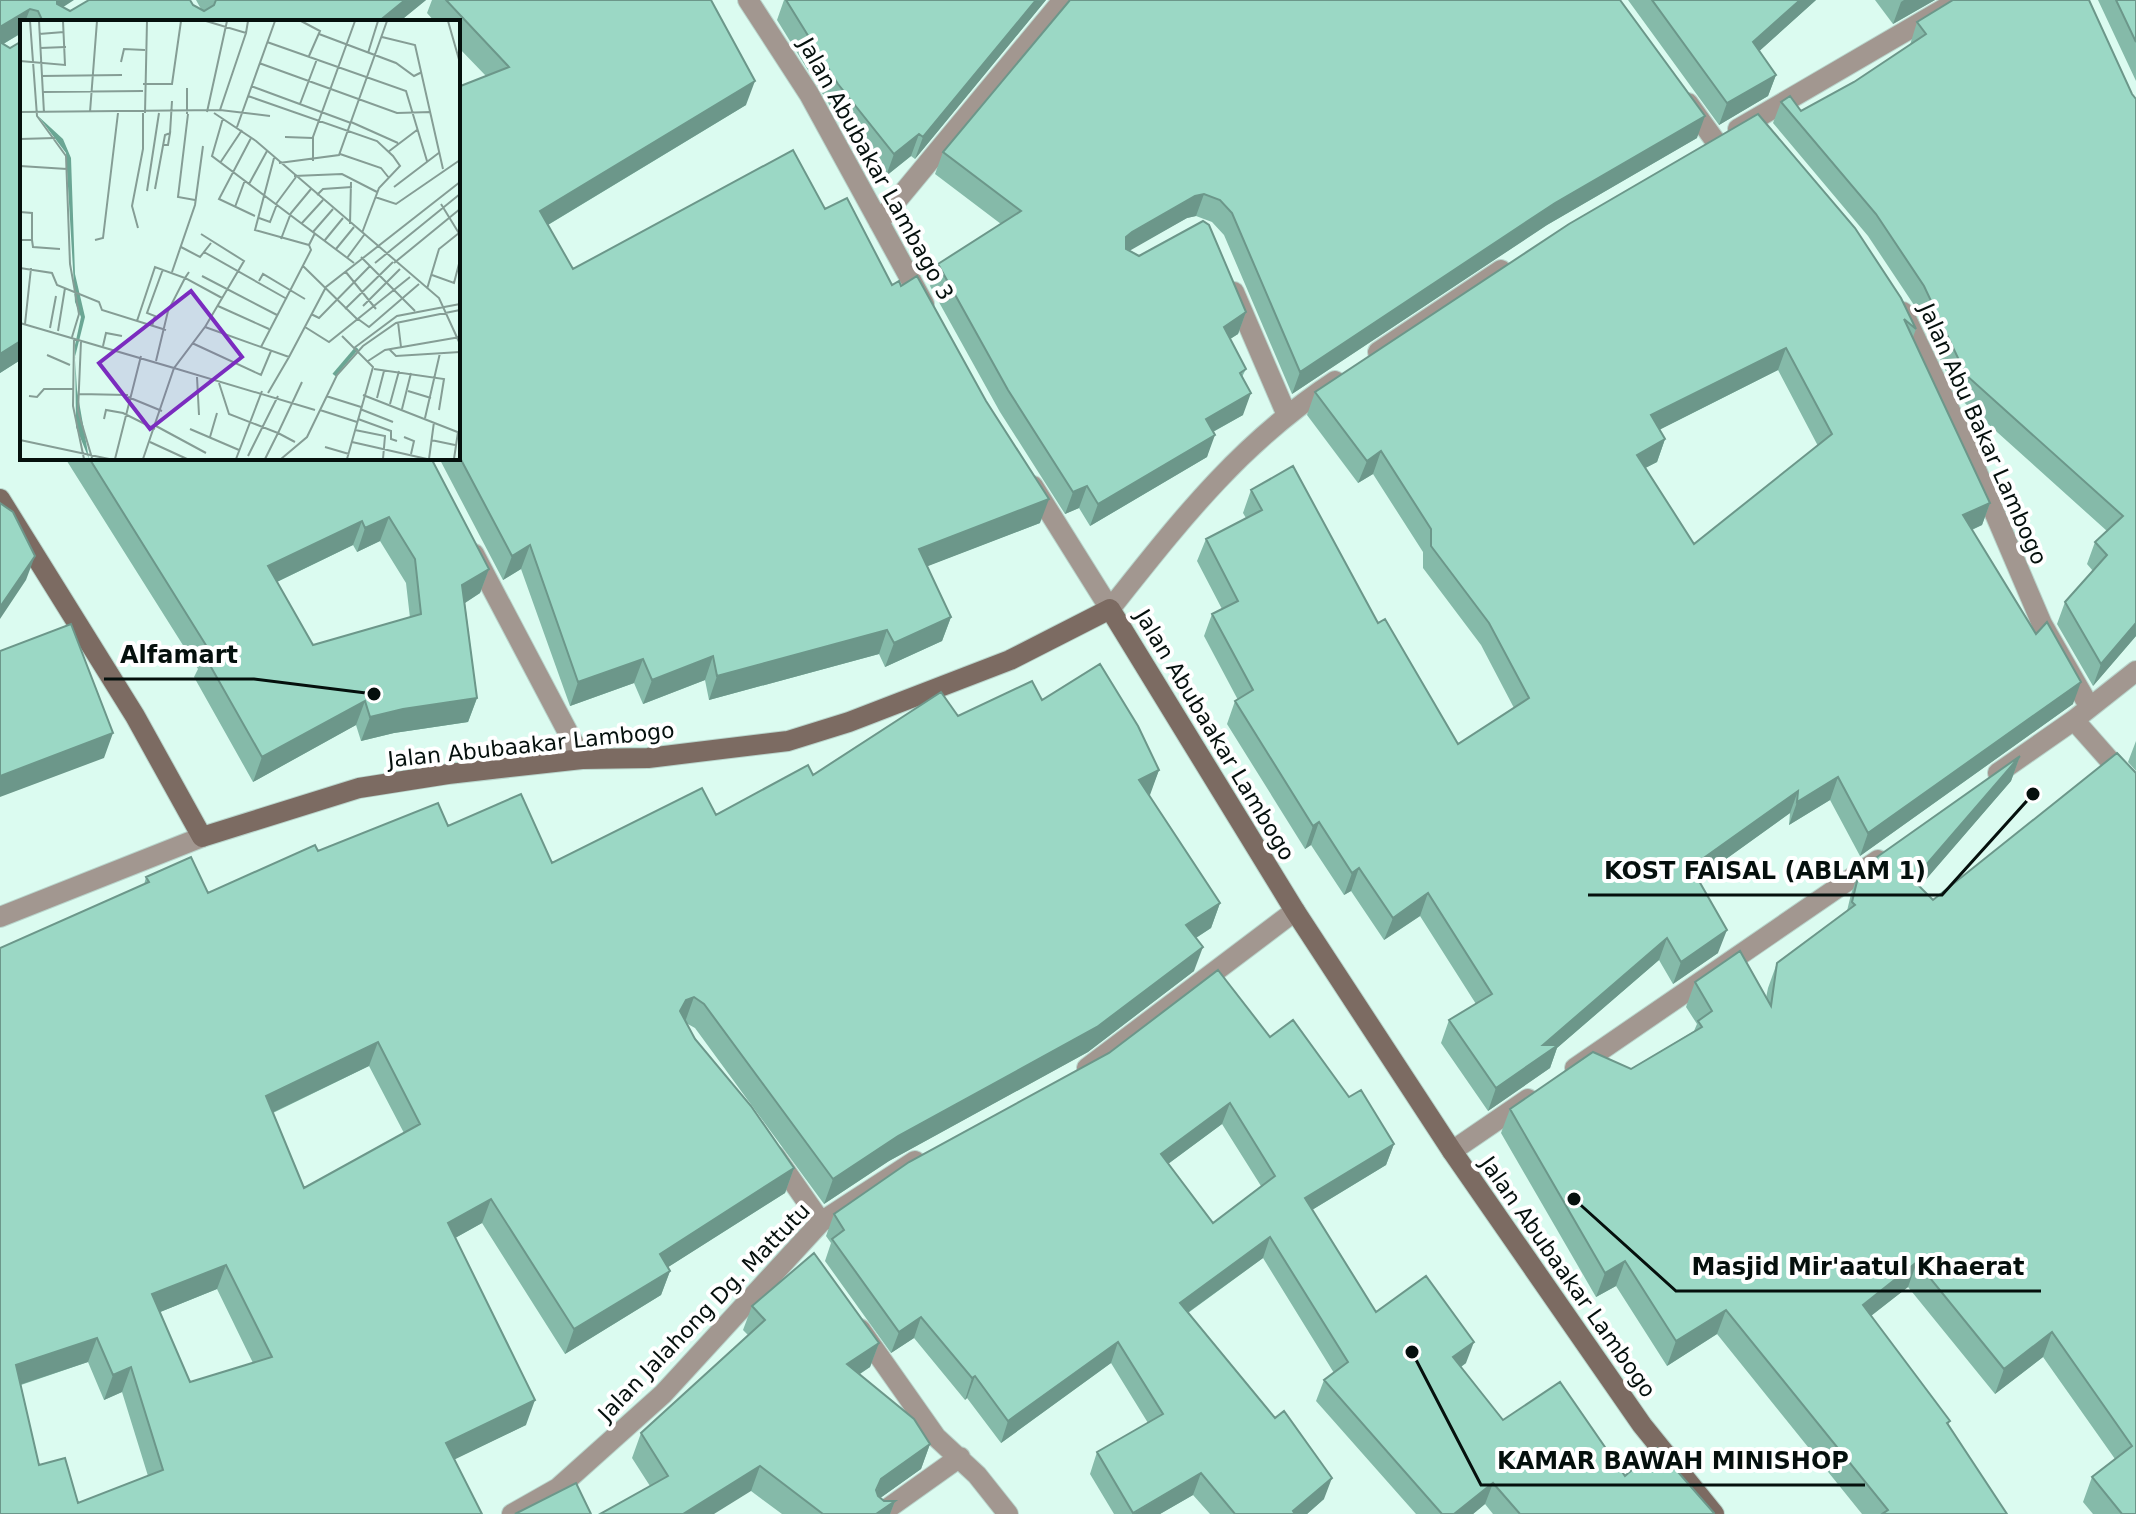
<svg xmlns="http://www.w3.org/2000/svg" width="2136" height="1514" viewBox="0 0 2136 1514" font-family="'DejaVu Sans',sans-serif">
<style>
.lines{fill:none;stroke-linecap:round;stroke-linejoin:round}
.lane-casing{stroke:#b9d5cc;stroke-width:22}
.street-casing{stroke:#b9d5cc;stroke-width:22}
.secondary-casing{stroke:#b9d5cc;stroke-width:22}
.lane{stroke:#a29790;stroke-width:20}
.street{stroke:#a29790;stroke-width:20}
.secondary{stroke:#7c6b62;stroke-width:20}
.wall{fill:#85baa9;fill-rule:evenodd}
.shaded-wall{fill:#6c978a}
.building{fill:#9bd8c5;stroke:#6c978a;stroke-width:2;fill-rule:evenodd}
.labels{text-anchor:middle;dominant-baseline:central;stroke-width:8;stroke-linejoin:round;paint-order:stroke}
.street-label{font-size:22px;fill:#05100d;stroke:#fff}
.inset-river{fill:none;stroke:#6aa694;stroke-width:4}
.inset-road{fill:none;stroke:#859d95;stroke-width:2}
.view{fill:#7b2cbf;fill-opacity:0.15;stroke:#7b2cbf;stroke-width:4}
.inset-edge{fill:none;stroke:#05100d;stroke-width:4}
.leader{fill:none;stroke:#05100d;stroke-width:3}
.callout-dot{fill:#05100d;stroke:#fff;stroke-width:3}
.callout-label{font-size:24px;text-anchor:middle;font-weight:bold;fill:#05100d;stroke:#fff;stroke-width:8;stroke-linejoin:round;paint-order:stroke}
</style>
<rect width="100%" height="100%" fill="#dbfbf0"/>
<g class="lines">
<g class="lane-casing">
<path id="lane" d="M1688,103l28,39"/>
</g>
<g class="street-casing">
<path id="street" d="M748,0l61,94 115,210
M1738,129l221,-129
M879,222l184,-222
M1234,292l52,121
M1903,312l54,113 85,199 47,82
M1378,352l123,-82
M1033,486l77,123c70,-88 129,-165 225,-228
M474,554l108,205
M2074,720l62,70
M1998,773l76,-53 62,-49
M0,917l202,-80
M1087,1068l208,-157
M1575,1068l303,-208
M1452,1151l76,-52
M775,1156l46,66
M860,1329l76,108 41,38 31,39
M512,1514l46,-26 105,-94 158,-172 94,-61
M880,1514l80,-57"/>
</g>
<g class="secondary-casing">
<path id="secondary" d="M0,499l135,217 67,121 157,-49 89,-14 134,-15 66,-1 140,-17 61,-19 161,-62 100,-51 185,302 157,240 190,274 72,89"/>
</g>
<use href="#lane" class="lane"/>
<use href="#street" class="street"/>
<use href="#secondary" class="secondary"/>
</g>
<path class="wall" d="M0,0l63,7 7,4 123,-6 8,4 -5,-9h230l-27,22h-377v11l-19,11 19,315 -22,14z
M432,0h279l35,105 -198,120 25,44 252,-60 67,76 148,238 -113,43 24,51 -9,24 -57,26 -6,-13 -170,46 -4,-20 -62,24 -9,-21 -64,23 -49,-137 -18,11 -64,-122h19v-371l28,-11 -28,-29v-25h-23l-8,-9z
M784,0h262l-131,159 -4,-3 -25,20 -56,-70 -53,-86z
M1628,0h188l-57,51 17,24 -8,21 -49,29z
M1875,0h60l-42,24z
M2098,0h38v81z
M1917,22l215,72 4,5v537l-43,50 -36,-62 8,-22 28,-31 -6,-7 8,-22 12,-11 -149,-134 -42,-89 -48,-72 -95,-113 8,-21 20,9 53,-29 56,-37z
M1758,114l158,215 -3,8 77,166 -8,22 -10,5 101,174 -213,152 -30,-56 -41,25 1,-12 -92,66 20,74 -45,31 -14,-24 -102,88 -7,20 -62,43 -47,-68 8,-23 27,-16 -56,-88 -36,24 -33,-49 -7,4 -33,-50 -6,4 -78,-125 8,-23 3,-1 -34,-64 8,-22 10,-5 -25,-48 9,-22 40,-21 -3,-5 8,-23 127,133 80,121 56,-36 -33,-63 -58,-77v-16l-50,-78 -15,9 -51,-68 8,-23zM1778,370l40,76 -124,98 -49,-76 12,-6 8,-23 -6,-9z
M1697,138l-150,87 -255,169 -68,-159 -12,-13 -16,-6 -9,2 -58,32 117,62 -8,22 -8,5 16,30 -4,8 1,38 -30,17 -6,25 -117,69 -11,-18 -14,6 -65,-102 -70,-126 8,-22 63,-40 -66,-50 8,-22z
M65,458h366l58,111 -9,24 -15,10 12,95 -9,24 -74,11 -33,8 -5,-16 -103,57 -59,-105 4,-8zM380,541l26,42 4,35 -97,27 -36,-63 76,-37 4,7z
M1042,700l117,70 -10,25 71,108 -9,25 -15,10 -2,33 -106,81 -199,109 -65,43 -129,-176 -9,-5 9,16 99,129 -9,25 -117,74 2,4 -9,24 -96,59 -83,-131 -27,15 71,187 -72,34 -454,55v-566l144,-63 2,-8 62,16 110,-42 130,-25 104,37 164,-48 242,-99zM369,1066l35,67 -100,55 -31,-75zM217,1289l36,74 -63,19 -30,-70zM88,1362l16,38 18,-8 26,84 -70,27 -39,-38 -18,-80z
M2136,741v30l-8,-9z
M2117,753l19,761h-43l-10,-12 9,-25 23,-18 -72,-102 -48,37 -87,-107 -37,29 79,105 -2,4 59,89h-145l-145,-180 -50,32 -51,-80 -20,11 -95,-164 9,-24 121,-40 63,-38 3,-7 -11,-17 9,-25 71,16 2,-10 9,-25 70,-52 4,-17 9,-25 160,-113 -9,25 -92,106 14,13z
M1270,1037l79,60 45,47 -8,21 -74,45 64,102 90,51 -5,4 42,53 122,56 88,38h-220l-8,-10 -12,10h-57l-100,-113 8,-21 10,-7 -71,-115 -75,55 136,186 -17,15h-97l-17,-19 -33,19h-46l-24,-40 7,-22 51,-29 -37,-60 -110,80 -34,-45 -2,2 -51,-62 -23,15 -66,-92 6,-18 -5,-7 8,-22zM1222,1124l39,62 -48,37 -45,-59z
M752,1306l127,37 -9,24 -10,7 70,70 -9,25 -41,29 4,3h11l-5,13h-108l-31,-23 -101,-5 -18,-28 9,-25 107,-98 -5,-5z"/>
<path class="shaded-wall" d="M54,0h20l-26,17z
M405,0h21l-27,22h-21z
M1036,0h10l-131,159 8,-22z
M1800,0h16l-71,64 8,-22z
M1904,0h31l-42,24 8,-22z
M30,9l-5,13h-3l-1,11 -21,13v-19z
M1776,75l-8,21 -49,29 8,-22z
M755,81l-9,24 -215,130 9,-24z
M1705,116l-8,22 -150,87 -255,169 8,-22 255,-169z
M919,134l-8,22 -25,20 8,-22z
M1204,194l-8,22 -9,2 -63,36 2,-17 6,-5 63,-36z
M1246,312l-8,22 -22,14 8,-21z
M22,340v19l-22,14v-19z
M1786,348l-8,22 -135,68 8,-23z
M1251,393l-8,22 -45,25 8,-21z
M1215,435l-8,22 -117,69 8,-22z
M1665,439l-8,23 -29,15 9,-22z
M1381,451l-8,23 -15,9 9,-22z
M1087,486l-8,22 -14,6 8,-22z
M1049,499l-9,24 -130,50 9,-24z
M1990,503l-8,22 -27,12 8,-22z
M389,517l-9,24 -23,11 8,-24z
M362,521l-9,24 -93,45 8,-24z
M530,545l-9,24 -18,11 9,-24z
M35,556l-9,24 -26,39v-12z
M489,569l-9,24 -26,17 8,-25z
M951,617l-9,24 -57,26 9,-24z
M2136,623v13l-43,50 8,-22z
M887,630l-8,24 -170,46 8,-24z
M713,656l-8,24 -62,24 9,-24z
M643,659l-9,24 -64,23 8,-24z
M2081,682l-8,22 -213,152 8,-23z
M477,698l-9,24 -74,11 -33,8 9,-24 33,-8z
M365,701l-9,24 -103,57 9,-25z
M113,733l-9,25 -104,39v-21z
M2020,756l-9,25 -107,124 9,-25z
M1159,770l-9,25 -20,10 9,-25z
M1838,777l-8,23 -41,25 8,-23z
M1798,791l-8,22 -107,77 8,-23z
M1319,822l-8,23 -6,4 8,-23z
M1359,868l-8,23 -7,4 8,-22z
M1428,893l-8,23 -36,24 9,-22z
M1220,903l-9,25 -34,22 9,-25z
M1727,930l-9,23 -45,31 8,-22z
M1667,938l-8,22 -102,88 -7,20 -62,43 8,-23 47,-43z
M1203,947l-9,24 -106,81 -199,109 -65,43 9,-25 65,-43z
M694,997l-9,25 -5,-11 6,-11z
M378,1042l-9,24 -112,54 9,-24z
M1230,1103l-8,21 -69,51 8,-21z
M1394,1144l-8,21 -89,54 8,-21z
M794,1168l-9,25 -134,85 9,-24z
M491,1199l-9,24 -43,24 9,-24z
M1270,1237l-7,21 -91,66 8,-21z
M1625,1261l-9,25 -20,11 9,-24z
M1917,1262l-9,25 -54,42 9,-24z
M226,1265l-9,24 -74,30 9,-25z
M670,1271l-9,24 -96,59 9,-25z
M1726,1310l-9,24 -50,32 9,-25z
M921,1317l-7,21 -23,15 8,-21z
M2052,1332l-9,25 -48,37 9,-25z
M97,1338l-9,24 -81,27 9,-24z
M1118,1342l-7,21 -110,80 7,-22z
M1474,1342l-8,21 -21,15 8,-21z
M879,1343l-9,24 -32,21 9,-24z
M131,1367l-9,25 -18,8 9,-25z
M975,1376l-8,22 -2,2 7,-22z
M535,1400l-9,25 -89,43 9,-25z
M930,1444l-9,25 -49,35 9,-25z
M760,1466l-9,25 -37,23h-31z
M1201,1473l-8,22 -33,19h-27z
M1332,1478l-8,21 -17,15h-15l1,-3z
M1493,1483l-8,21 -12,10h-19z
M895,1501l-5,13h-14z"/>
<path class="building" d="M0,0h57v4l13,7 19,-11h101l3,5 11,6 10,-6 2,-5h189l-27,22h-335l-5,-11 -8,-2 -30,18z
M446,0h265l44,81 -215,130 33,58 220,-119 32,59 22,-11 45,87 7,-4 2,5 16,-10 69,125 63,98 -130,50 32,68 -57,26 -7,-13 -170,46 -4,-20 -61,24 -9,-21 -65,23 -48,-137 -18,11 -54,-102v-367l51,-20z
M786,0h250l-113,137 -4,-3 -25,20 -56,-70z
M1070,0h550l85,116 -150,87 -255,169 -68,-159 -12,-13 -16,-6 -9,2 -63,36 -6,5v12l13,7 64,-35 6,4 37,87 -22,15 22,42 -6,4 11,20 -45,26 9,16 -117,69 -11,-18 -14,6 -65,-102 -70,-126 83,-53 -78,-59z
M1652,0h148l-47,42 23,33 -49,28z
M1953,0h136l43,94 4,5v524l-35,41 -36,-62 42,-47 -12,-13 28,-26 -157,-141 -42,-89 -48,-72 -95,-112 9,-6 11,15 53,-29 72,-48 -9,-12z
M2116,0h20v42z
M22,41v299l-22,14v-312l10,6z
M1758,114l97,114 46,70 15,31 -12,-10 86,184 -27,12 73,119 11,-12 34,60 -213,151 -30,-56 -41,25 1,-11 -107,76 36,63 -46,32 -14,-24 -124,107h15l-62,43 -47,-68 43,-26 -64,-101 -35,25 -34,-50 -7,5 -33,-51 -6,4 -78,-125 18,-11 -41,-76 26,-13 -32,-62 56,-29 -11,-20 42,-24 85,157 7,-4 73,125 71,-46 -40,-75 -58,-77v-17l-50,-78 -14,10 -52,-69 254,-168zM1786,348l46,86 -138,110 -57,-89 28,-16 -14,-24z
M89,458h342l58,111 -27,16 15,113 -74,11 -33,8 -5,-16 -103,56 -59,-104 6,-3zM389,517l26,42 6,55 -108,31 -45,-79 94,-45 3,7z
M0,503l13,9 22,44 -35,51z
M71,624l42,109 -113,43v-125z
M1100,664l38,62 21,44 -20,10 81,123 -34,22 17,22 -106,80 -199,109 -65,43 -129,-175 -10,-7 -8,3 -6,11 15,28 56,67 43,62 -134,86 10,17 -96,58 -83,-130 -43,24 87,177 -89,43 36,71h-482v-566l149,-66 -3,-5 45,-20 17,36 107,-48 3,6 120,-48 10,23 73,-32 31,69 150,-75 14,27 92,-50 5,10 128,-83 17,24 74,-35 10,19zM378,1042l42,82 -116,64 -38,-92zM226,1265l46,92 -82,25 -38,-88zM97,1338l16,37 18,-8 32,103 -85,33 -13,-45 -26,7 -23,-100z
M2117,753l19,20v741h-14l-30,-37 40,-31 -80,-114 -48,37 -87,-107 -54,43 87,116 -3,2 60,91h-125l6,-4 -162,-200 -50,31 -51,-80 -20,12 -95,-164 83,-57 38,17 71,-42 -4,-6 14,-10 -17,-29 45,-31 31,55 6,-43 78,-58 -3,-3 8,-33 160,-113 -107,124 20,20z
M1218,970l52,67 23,-17 56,77 12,-7 33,54 -89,54 71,114 50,-36 48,66 -21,15 50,63 57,-38 65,94 32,-28 57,65 -1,1h-193l-27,-31 -39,31h-12l-118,-134 24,-18 -78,-125 -90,66 95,115 9,-7 48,67 -39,33 2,3h-60l-34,-41 -68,40 -36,-61 66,-38 -45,-72 -110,79 -33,-45 -3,2 -51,-61 -22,15 -67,-93 12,-9 -10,-16 75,-52 200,-109zM1230,1103l45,73 -62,47 -52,-69z
M814,1253l65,90 -32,21 67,55 16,25 -49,35 -5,11 2,6 6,5h11l-19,13h-53l-63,-48 -77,48h-83l68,-38 -27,-43 124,-113 -13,-14z
M576,1483l15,31h-76z"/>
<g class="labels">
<g class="street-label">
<text transform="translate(876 169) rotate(61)">Jalan Abubakar Lambago 3</text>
<text transform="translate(1983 434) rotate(66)">Jalan Abu Bakar Lambogo</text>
<text transform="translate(1215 735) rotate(59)">Jalan Abubaakar Lambogo</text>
<text transform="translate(531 745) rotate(-6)">Jalan Abubaakar Lambogo</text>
<text transform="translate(1568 1277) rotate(55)">Jalan Abubaakar Lambogo</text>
<text transform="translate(704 1312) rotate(-46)">Jalan Jalahong Dg. Mattutu</text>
</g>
</g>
<g transform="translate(20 20)">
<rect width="440" height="440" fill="#dbfbf0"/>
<path d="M18,96l25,23 8,19 4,116 10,43 -10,40 2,33 12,69 -13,-32 -1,-82 6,-28 -6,-15 -9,-149z" fill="#6aa694"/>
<path class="inset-river" d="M314,355l23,-27"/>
<path class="inset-road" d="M10,1l7,95 29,40 4,108 9,50 -7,23M19,1l5,92M186,1l40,12 2,-12M281,1l19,10 -11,25M428,1l12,42M19,14l25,-2M299,14l77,29 18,13 8,-4M362,17l33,8 28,124M247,22l139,49 21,70M20,28l26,-1M348,33l10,-32M0,41l45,4 -2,-44M101,42l3,-13 21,1M239,43l138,50 34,-1M21,56l81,-1M123,64h29l9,-63M231,66l100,37M22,72l101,-1M228,76l129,45 16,15 7,10 -21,22 -17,45M280,84l17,-45M200,90l26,-77M0,92l200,-2 50,6M70,92l7,-91M187,92l20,-91M125,93l2,-92M194,93l42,28 183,157 21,46M167,94v-26M168,94l-10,83 17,3M203,98l-11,38 142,107M331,102l47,21M217,107l38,-106M150,113l2,-32M265,117l28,1M231,118l-32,61 36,17M0,119l35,-1M368,132l29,-22M320,134l41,14 8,10M254,138l-19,72 54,15 6,-12M293,141v-24l42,-116M200,143l22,-33M259,143l60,-8 48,-134M0,146l47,3M274,156l48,-2 35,18M229,164l18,-33M374,167l46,-35M135,169l10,-54 5,-2 -2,12h-4M127,171l12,-78M297,175l6,-6 29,-2M355,177l21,7 64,-44M256,184l20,-27M421,184l19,31M215,187l10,-27M0,192l12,1v27h-12M239,198l11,4 7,-18M282,203l21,-23M330,204l1,-42M118,208l-6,-22 11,-57v-36M293,212l20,-23M181,214l43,27 -39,66M261,219l10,-26 20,-24M12,220l1,7 27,2M75,220l8,-2 15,-125M305,220l18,-22M191,223l-7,9 83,47M161,227l19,10 4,-5M316,229l18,-22M341,237l54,54M327,238l17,-23M355,243l85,-69M374,243l66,-54M283,246l54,53M0,248l32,5 5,12 42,17 3,8 64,20M325,251l31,38M152,252l23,-67 8,-59M169,252l-4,6 37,20M412,255l22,8 6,-23M182,256l75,39M239,261l4,-7 42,25M407,269l12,-40 20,-16M198,286l51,23M343,286l37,-37M325,289l48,-47M291,294l8,4 51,-52M338,299l11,8 50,-43M117,301l18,-54 30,11 -17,33 -12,50M378,302l3,25M0,303l154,45 31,-41 84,30 37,-70 134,-105M5,304l6,-56M132,306l3,-10 -8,-3 16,-44M285,307l24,15 81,-65M30,308l6,-32M38,311l7,-43M322,316l31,31 -26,92M54,318l-1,68 11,53M61,321l-3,70 14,47M172,323l69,32 10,-24M83,326l3,-13 16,3M241,327l50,-97 -2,-5M334,328l43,-32 63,-12M370,330l6,6 64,-4M27,335l23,10M348,341l17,-11 75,-13M354,349l70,10 -5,31M177,357l2,38M199,363l10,31 49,19 -13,26M388,371l23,7M248,373l21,-36M59,374l49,1M343,375l97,38M9,376l8,1 7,-8h29M306,376l35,11M108,377l34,14M357,378l7,-27M370,384l9,-33M340,389l33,13M382,389l9,-36M300,390l37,12M405,398l15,-65M84,399l2,-9 17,3 32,16M338,399l33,12v8l6,2M136,406l50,27M170,409l49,21M335,410l30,6 -2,23M190,417l7,-24M384,417l10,4 -3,13M0,420l89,19M411,420l24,5M130,422l37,17M275,422l-17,-9 24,-51M332,422l75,17M305,427l24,7M228,436l30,-60M95,439l26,-103M123,439l31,-91 141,42M216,439l26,-68M261,439l26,-22 30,-62 26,-29 33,-23 64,-13M409,439l5,-37M434,439l4,-27"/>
<path class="view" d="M171,271l51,66 -92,72 -51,-66z"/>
<rect width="440" height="440" class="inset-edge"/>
</g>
<path class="leader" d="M374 694L254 679H104M2033 794L1942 895H1588M1574 1199L1676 1291H2041M1412 1352L1481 1485H1865"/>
<g class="callout-dot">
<circle cx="374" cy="694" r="8"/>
<circle cx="2033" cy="794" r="8"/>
<circle cx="1574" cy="1199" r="8"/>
<circle cx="1412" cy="1352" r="8"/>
</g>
<g class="callout-label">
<text x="179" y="663">Alfamart</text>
<text x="1765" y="879">KOST FAISAL (ABLAM 1)</text>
<text x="1858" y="1275">Masjid Mir'aatul Khaerat</text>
<text x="1673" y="1469">KAMAR BAWAH MINISHOP</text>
</g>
</svg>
